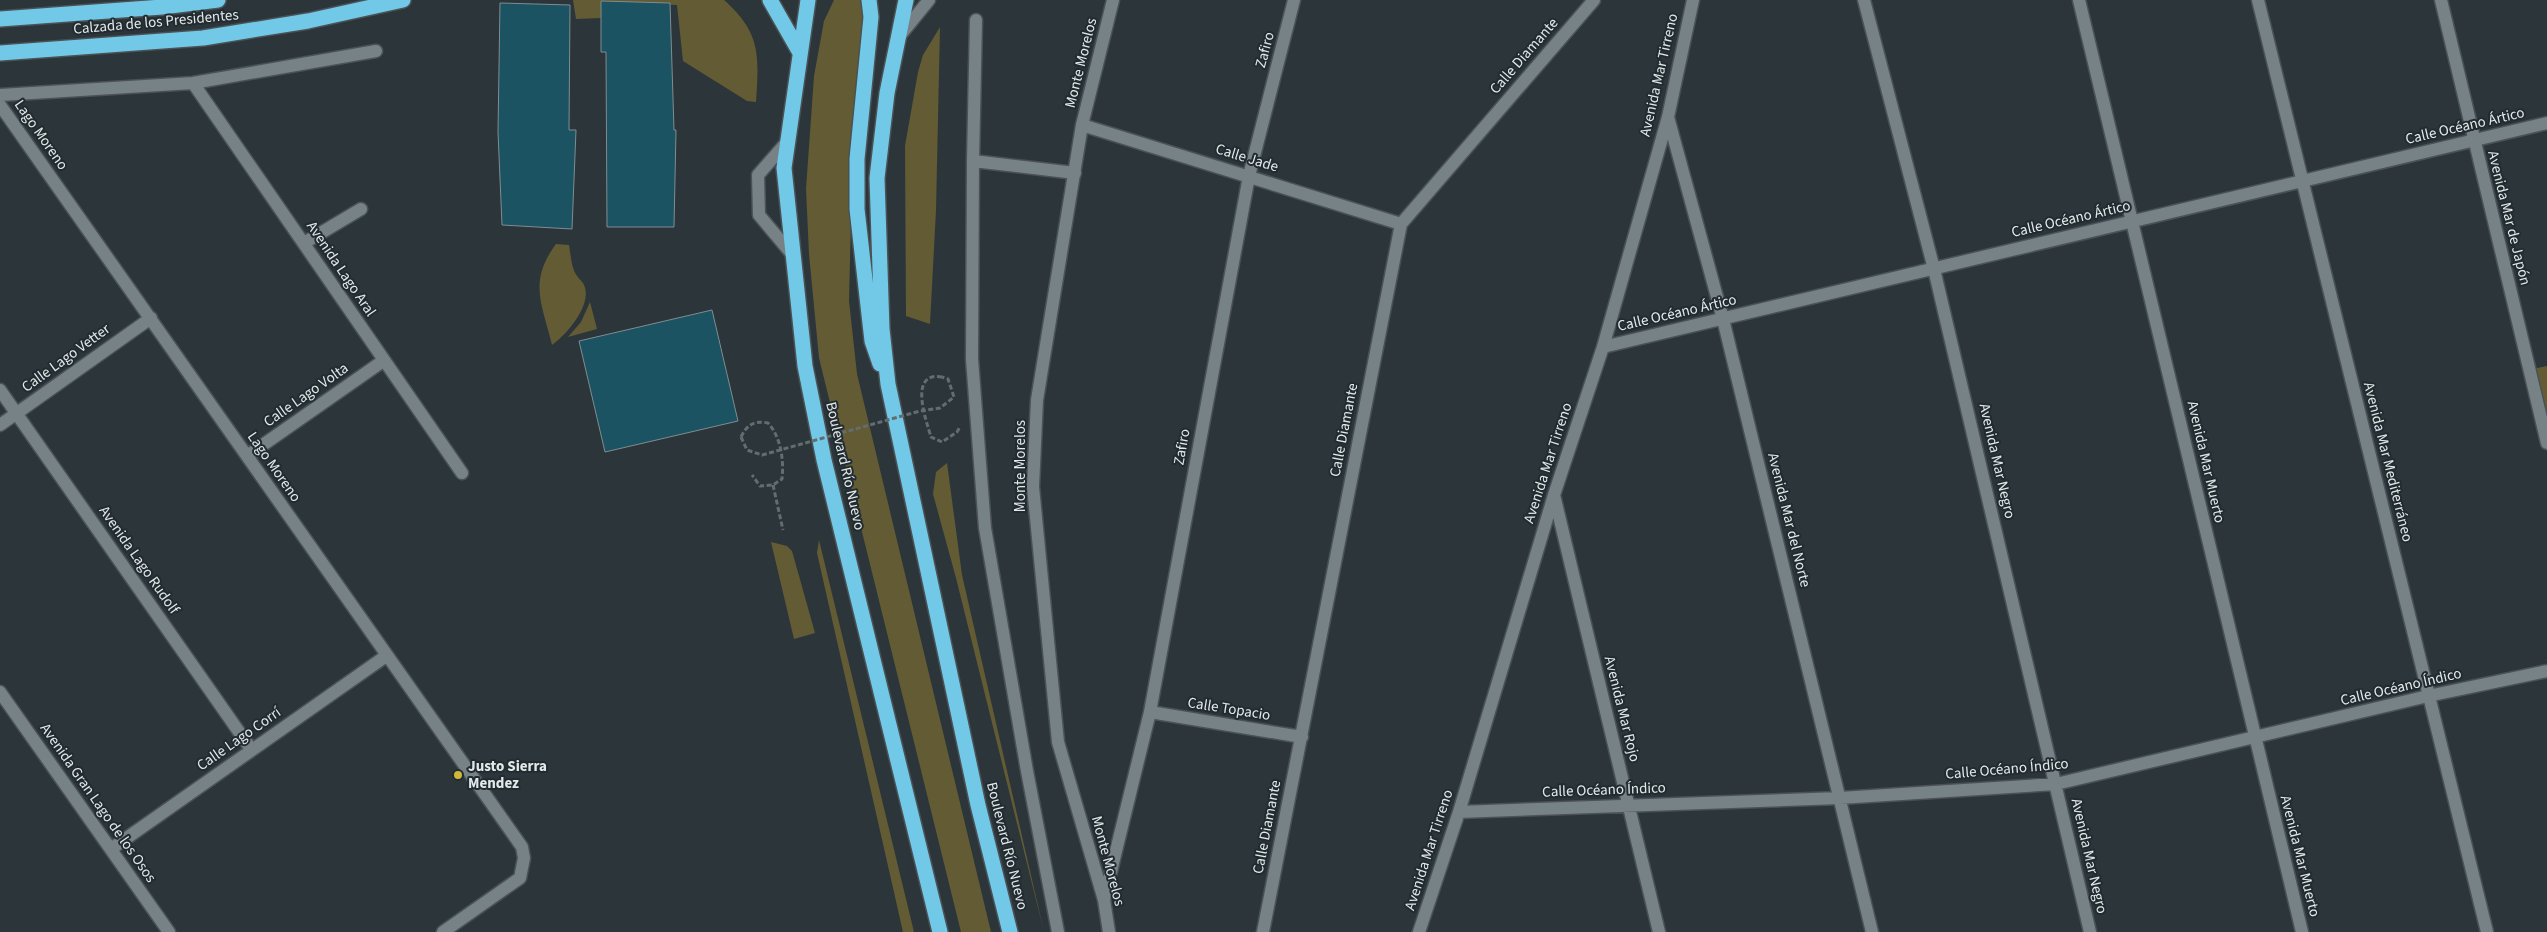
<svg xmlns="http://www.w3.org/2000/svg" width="2547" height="932" viewBox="0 0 2547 932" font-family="'Source Sans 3',sans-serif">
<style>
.green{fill:#635b34}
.building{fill:#1b5363;stroke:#808c90}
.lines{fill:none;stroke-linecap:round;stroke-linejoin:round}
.lane-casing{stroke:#4a5256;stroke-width:15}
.street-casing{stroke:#4a5256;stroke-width:15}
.highway-casing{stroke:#4a5256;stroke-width:18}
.path{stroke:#636c70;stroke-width:3;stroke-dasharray:5 2.5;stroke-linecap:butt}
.lane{stroke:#768286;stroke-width:12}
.street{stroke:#768286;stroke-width:12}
.highway{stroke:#71c9e7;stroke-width:15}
.path-bridge{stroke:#636c70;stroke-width:3;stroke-dasharray:5 2.5;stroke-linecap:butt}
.poi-dot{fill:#cfb837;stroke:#222c30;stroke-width:2}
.labels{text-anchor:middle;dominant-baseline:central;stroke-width:4;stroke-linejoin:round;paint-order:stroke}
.street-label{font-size:15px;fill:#e2e9eb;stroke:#222c30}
.poi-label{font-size:15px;font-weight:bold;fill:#e2e9eb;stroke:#222c30;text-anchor:start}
</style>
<rect width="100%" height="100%" fill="#2c363a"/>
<path class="green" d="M573,0h151c37,33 35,55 32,102l-9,-1 -64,-40 -6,-56 -76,-4v17l-25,1z
M834,0h42l-23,137 -4,164 8,73 134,558h-30l-142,-574 -10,-104 -3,-65 8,-113 10,-55z
M940,27l-4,183 -6,114 -24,-8 -1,-170 13,-74 5,-17z
M556,244l13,1c2,11 2,22 8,31 2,3 6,6 7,9 9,20 -18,50 -32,60 -10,-42 -24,-63 4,-101z
M590,302l7,27 -29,8 13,-15z
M2547,366v82l-18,-78z
M947,463l15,112 82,357 -88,-354 -23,-84 3,-22z
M819,540l95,392h-11l-86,-379z
M771,542l16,4 5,5 23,82 -21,6z"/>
<path class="building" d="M601,1l69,2 4,127h2l-2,97h-67l-1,-175h-5z
M500,3l70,2 -1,125h7l-4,99 -70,-4 -4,-93z
M712,310l26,111 -133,31 -26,-111z"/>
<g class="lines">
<g class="lane-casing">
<path id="lane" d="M976,20l-3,141 102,12
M787,142l-29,33 1,40 32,38
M973,161l-1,198 13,169 42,243 31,161"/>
</g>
<g class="street-casing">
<path id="street" d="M1864,0l70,269 156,663
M2079,0l223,932
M2258,0l229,932
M2441,0l106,443
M898,38l31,-38
M193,83l269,390
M0,95l193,-12 183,-32
M0,105l522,742 2,11 -4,20 -77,54
M1668,117l55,202 149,613
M1082,125l319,99
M304,243l57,-34
M1603,347l944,-224
M0,390l251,359
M0,425l151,-107
M247,456l136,-95
M1554,495l105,437
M0,692l169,240
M1150,712l152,25
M1459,812l381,-14 216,-14 372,-88 119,-25
M111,849l275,-193
M1104,900l46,-188 99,-536 45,-176
M1109,932l-5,-32 -46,-158 -25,-255 4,-87 45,-275 31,-125
M1263,932l138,-708 193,-224
M1419,932l40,-120 95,-317 49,-148 65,-230 25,-117"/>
</g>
<g class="highway-casing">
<path id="highway" d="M770,0l29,51
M808,0l-24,168 21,198 19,94 116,472
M869,0l2,17 -14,142v50l15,132 8,23
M906,0l-19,93 -10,85 5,151 6,55 90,421 32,127
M0,19l162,-12 56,-7
M0,53l203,-15 105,-17 95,-21"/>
</g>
<path class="path" d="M942,377c-34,-6 -16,43 -11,60l11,5 15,-10 3,-5
M741,437c6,-12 13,-17 27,-14 13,14 16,37 14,56l-9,6 -13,1 -8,-11
M773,485l10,45"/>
<use href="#lane" class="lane"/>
<use href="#street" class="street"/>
<use href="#highway" class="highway"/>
<path class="path-bridge" d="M741,437l6,13 15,5 158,-44 20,-3 14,-11 -6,-18 -6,-2"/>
</g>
<circle class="poi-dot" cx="458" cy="775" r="5"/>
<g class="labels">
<g class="street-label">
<text transform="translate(156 22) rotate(-5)">Calzada de los Presidentes</text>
<text transform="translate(1265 50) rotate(-75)">Zafiro</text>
<text transform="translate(1524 56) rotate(-49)">Calle Diamante</text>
<text transform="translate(1081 63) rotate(-76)">Monte Morelos</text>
<text transform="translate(1659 75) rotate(-77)">Avenida Mar Tirreno</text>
<text transform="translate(2465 126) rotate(-13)">Calle Océano Ártico</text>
<text transform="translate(41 135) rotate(55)">Lago Moreno</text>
<text transform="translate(1247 158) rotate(17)">Calle Jade</text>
<text transform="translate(2509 218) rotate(76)">Avenida Mar de Japón</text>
<text transform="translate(2071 219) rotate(-13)">Calle Océano Ártico</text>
<text transform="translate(341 269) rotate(56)">Avenida Lago Aral</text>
<text transform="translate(1677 313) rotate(-13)">Calle Océano Ártico</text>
<text transform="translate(66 358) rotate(-36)">Calle Lago Vetter</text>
<text transform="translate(306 395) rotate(-35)">Calle Lago Volta</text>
<text transform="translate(1344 430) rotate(-79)">Calle Diamante</text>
<text transform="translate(1182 447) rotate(-80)">Zafiro</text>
<text transform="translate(1997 461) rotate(77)">Avenida Mar Negro</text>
<text transform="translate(2206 462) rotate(77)">Avenida Mar Muerto</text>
<text transform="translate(2388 462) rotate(76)">Avenida Mar Mediterráneo</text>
<text transform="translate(1548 463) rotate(-72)">Avenida Mar Tirreno</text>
<text transform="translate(845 466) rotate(77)">Boulevard Río Nuevo</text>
<text transform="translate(1020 466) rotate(-90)">Monte Morelos</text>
<text transform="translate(274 467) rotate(55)">Lago Moreno</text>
<text transform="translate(1789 520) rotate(76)">Avenida Mar del Norte</text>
<text transform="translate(139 560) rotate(55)">Avenida Lago Rudolf</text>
<text transform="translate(2401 687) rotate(-13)">Calle Océano Índico</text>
<text transform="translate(1229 709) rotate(9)">Calle Topacio</text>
<text transform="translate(1622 709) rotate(76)">Avenida Mar Rojo</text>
<text transform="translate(239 739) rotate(-35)">Calle Lago Corrí</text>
<text transform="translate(2007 769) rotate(-5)">Calle Océano Índico</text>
<text transform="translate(1604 790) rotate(-2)">Calle Océano Índico</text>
<text transform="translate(98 803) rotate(55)">Avenida Gran Lago de los Osos</text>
<text transform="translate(1267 827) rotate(-79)">Calle Diamante</text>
<text transform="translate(1007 846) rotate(76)">Boulevard Río Nuevo</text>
<text transform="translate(1429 850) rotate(-72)">Avenida Mar Tirreno</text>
<text transform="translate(2089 856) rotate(77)">Avenida Mar Negro</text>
<text transform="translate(2300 856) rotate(76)">Avenida Mar Muerto</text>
<text transform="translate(1108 861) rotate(75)">Monte Morelos</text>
</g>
<g class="poi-label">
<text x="468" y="766">Justo Sierra<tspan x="468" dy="17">Mendez</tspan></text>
</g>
</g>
</svg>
